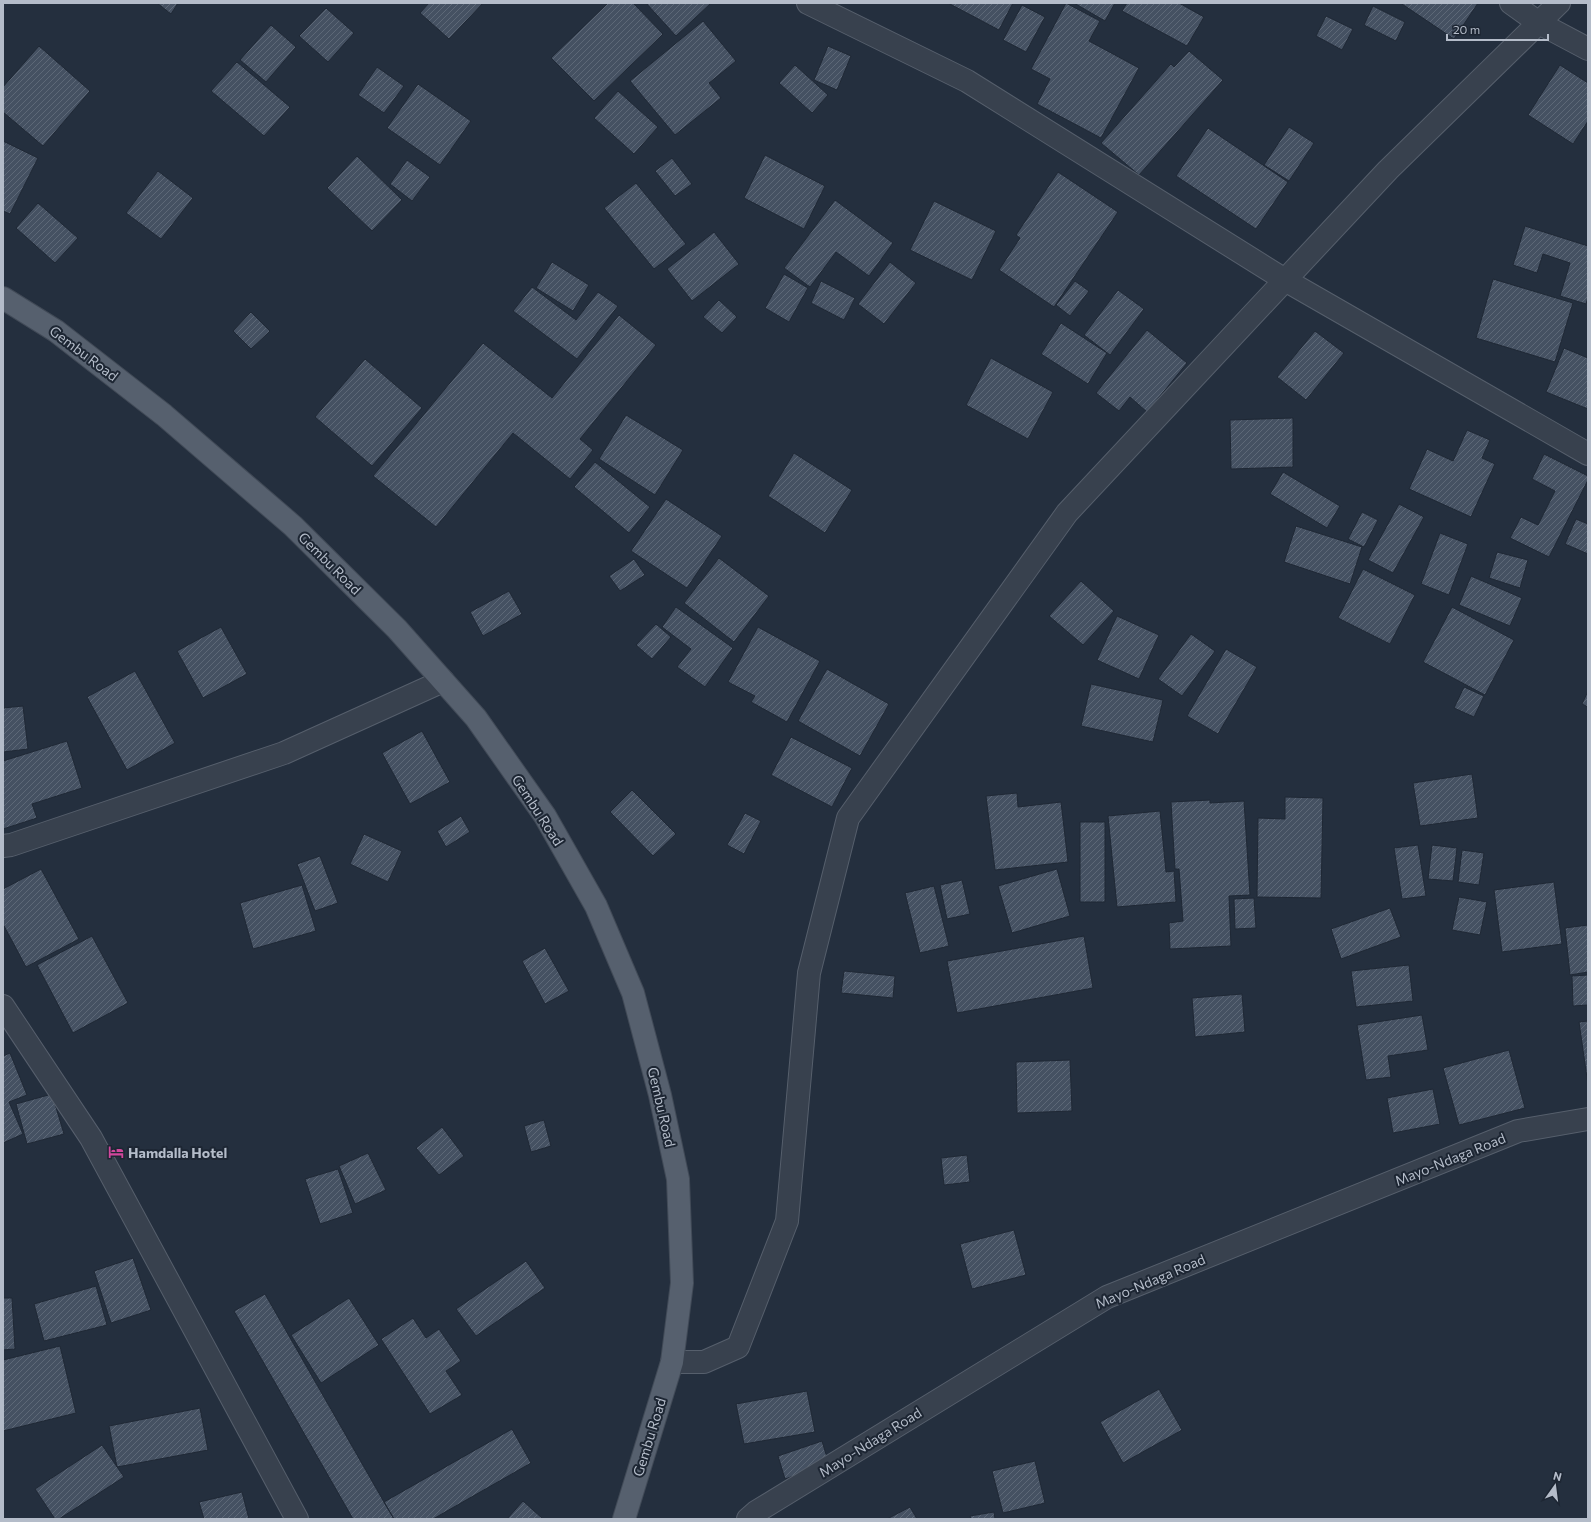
<svg xmlns="http://www.w3.org/2000/svg" width="1591" height="1522" viewBox="0 0 1591 1522" font-family="Commissioner,sans-serif">
<style>
.building{fill:url(#building-hatch);stroke:#1f2835}
.lines{fill:none;stroke-linecap:round;stroke-linejoin:round}
.minor-casing{stroke:#565f6c;stroke-width:24}
.tertiary-casing{stroke:#565f6c;stroke-width:24}
.primary-casing{stroke:#414a57;stroke-width:24}
.minor{stroke:#38414e;stroke-width:22}
.tertiary{stroke:#38414e;stroke-width:22}
.primary{stroke:#56606e;stroke-width:22}
.labels{text-anchor:middle;dominant-baseline:central;stroke-width:4;stroke-linejoin:round;paint-order:stroke}
.street-label{font-size:14px;fill:#b4bcc9;stroke:#1d2633}
.poi-label{font-size:14px;font-weight:bold;fill:#b4bcc9;stroke:#1d2633;text-anchor:start}
</style>
<defs>
<pattern id="building-hatch" width="6" height="6" patternUnits="userSpaceOnUse"><rect width="6" height="6" fill="#455162"/><path d="M-1 1l2-2M0 6l6-6M5 7l2-2" fill="none" stroke="#5d6877"/></pattern>
</defs>
<rect width="100%" height="100%" fill="#242f3e"/>
<path class="building" d="M157,3h21l-7,11z
M429,3h54l-34,36 -29,-26z
M608,3h25l30,31 -69,67 -43,-43z
M646,3h65l-35,33z
M948,3h65l-14,27z
M1066,3l34,18 -11,20 50,27 -38,70 -64,-34 13,-25 -19,-10z
M1074,3h41l-10,18z
M1127,3h52l25,14 -17,29 -65,-35z
M1403,3h75l-24,36 -52,-35z
M1022,5l23,12 -19,35 -23,-12z
M1373,6l32,16 -9,19 -32,-16z
M326,8l28,25 -26,29 -29,-26z
M1326,16l27,13 -11,21 -26,-14z
M703,21l33,40 -27,22 12,15 -46,37 -45,-54z
M271,25l25,22 -30,35 -26,-22z
M39,46l51,45 -47,55 -40,-34v-25z
M828,46l23,10 -14,34 -23,-10z
M1189,51l34,29 -84,95 -38,-32 70,-79 3,3z
M237,62l53,45 -26,29 -53,-45z
M795,65l33,30 -16,18 -33,-30z
M1560,65l28,18v38l-15,23 -45,-29z
M377,67l27,19 -20,27 -26,-18z
M418,84l53,37 -31,44 -53,-37z
M618,91l40,36 -24,27 -40,-36z
M1289,127l25,16 -25,38 -25,-16z
M1208,128l80,54 -32,47 -80,-53z
M3,141l35,17 -28,56 -7,-3z
M765,155l60,31 -21,43 -60,-31z
M357,156l45,44 -30,31 -45,-43z
M672,158l20,26 -17,12 -20,-25z
M407,160l23,17 -18,24 -22,-17z
M158,171l35,27 -32,41 -35,-26z
M1058,172l60,40 -64,95 -55,-37 21,-32 -4,-3z
M636,183l50,61 -32,25 -50,-61z
M835,200l58,43 -24,33 -33,-24 -26,35 -26,-19z
M934,201l62,30 -24,49 -62,-30z
M38,203l40,35 -23,25 -39,-35z
M1525,226l63,20v51l-2,7 -26,-8 10,-33 -27,-9 -6,19 -24,-8z
M714,232l25,32 -47,37 -25,-32z
M552,262l37,23 -16,26 -37,-23z
M890,262l26,21 -32,41 -26,-20z
M784,274l24,14 -19,34 -24,-14z
M1493,279l80,24 -18,59 -79,-24z
M821,281l34,17 -11,22 -33,-17z
M1075,281l14,10 -19,25 -14,-11z
M532,287l44,33 22,-28 20,14 -41,53 -64,-48z
M1118,290l26,19 -34,46 -26,-20z
M719,300l18,17 -15,16 -19,-16z
M251,312l19,19 -19,18 -18,-18z
M619,315l37,30 -76,94 13,11 -23,29 -57,-46 -77,94 -63,-51 110,-133 69,55z
M1061,323l46,30 -19,31 -47,-30z
M1147,330l40,33 -40,49 -17,-15 -11,14 -23,-18z
M1315,331l29,22 -38,47 -29,-23z
M1564,348l24,10v51l-42,-17z
M991,358l62,34 -25,47 -62,-34z
M365,359l57,49 -50,58 -57,-49z
M626,415l57,35 -28,45 -56,-36z
M1293,418v49l-62,2 -1,-49z
M1467,430l23,10 -8,18 13,6 -24,53 -62,-28 18,-40 26,12z
M794,453l58,37 -27,43 -57,-37z
M1544,454l44,22v4l-39,77 -39,-19 11,-21 17,8 17,-34 -23,-12z
M595,462l55,45 -21,26 -55,-46z
M1283,472l57,34 -13,22 -57,-34z
M666,499l56,37 -35,52 -56,-37z
M1399,504l25,13 -31,56 -25,-13z
M1362,512l16,8 -14,27 -16,-8z
M1576,519l12,5v30l-23,-10z
M1296,526l66,21 -12,37 -66,-22z
M1440,533l28,11 -19,51 -28,-11z
M1497,552l31,8 -8,28 -31,-10z
M719,558l50,38 -35,46 -50,-39z
M634,559l11,16 -25,16 -11,-15z
M1363,569l52,26 -25,49 -52,-26z
M1471,576l51,22 -12,28 -51,-21z
M1081,581l33,30 -31,34 -34,-29z
M509,591l13,23 -39,22 -13,-24z
M676,607l57,41 -28,39 -28,-20 14,-18 -29,-22z
M1452,607l62,33 -29,55 -62,-33z
M1117,616l42,19 -20,44 -42,-19z
M656,624l15,13 -19,22 -16,-14z
M221,627l26,47 -44,24 -26,-47z
M758,627l62,34 -33,61 -36,-20 4,-6 -27,-14z
M1191,634l24,17 -33,45 -24,-17z
M1226,649l31,18 -39,67 -31,-18z
M827,669l62,35 -29,52 -62,-35z
M135,671l40,72 -48,27 -40,-73z
M1091,684l72,16 -10,42 -72,-16z
M1464,687l20,9 -10,21 -20,-9z
M1588,691v16l-6,-3z
M23,706l5,43 -25,3v-44z
M422,731l28,51 -40,22 -28,-51z
M791,737l61,31 -20,39 -61,-32z
M67,741l15,47 -50,16 5,14 -34,11v-68z
M1472,774l6,44 -58,8 -7,-43z
M632,790l44,44 -23,22 -43,-44z
M1017,793l1,14 43,-5 7,60 -73,8 -9,-74z
M1285,797l38,1 -2,100 -64,-1 1,-79 27,1z
M1210,800v3l34,-2 6,94 -21,1 2,50 -61,3 -1,-26 14,-2 -4,-52h-4l-4,-67z
M1160,811l6,61 8,-1 2,31 -59,5 -9,-91z
M745,813l16,8 -17,33 -17,-9z
M461,816l9,16 -24,15 -9,-16z
M1080,822h25v80h-25z
M364,834l38,17 -14,31 -38,-18z
M1418,845l8,51 -24,3 -8,-51z
M1432,845l25,3 -4,33 -25,-2z
M1462,850l22,3 -5,32 -21,-3z
M320,856l18,47 -23,8 -18,-47z
M41,869l38,70 -53,28 -23,-43v-35z
M1057,869l13,47 -58,17 -14,-47z
M962,880l8,34 -23,5 -7,-34z
M1554,882l8,62 -60,8 -8,-62z
M302,885l14,46 -63,18 -13,-46z
M934,886l15,60 -29,7 -15,-60z
M1459,897l28,5 -7,33 -28,-5z
M1254,898l2,30 -21,1 -1,-30z
M1390,908l11,29 -60,22 -10,-30z
M1588,925v47l-18,3 -5,-47z
M92,936l36,67 -55,30 -36,-68z
M1084,936l9,52 -136,25 -10,-52z
M545,948l24,43 -24,13 -23,-43z
M1409,965l4,36 -57,6 -5,-36z
M844,971l51,5 -2,22 -52,-5z
M1588,975v30l-15,1 -1,-30z
M1242,994l3,38 -50,5 -3,-39z
M1422,1015l6,35 -40,6 3,21 -25,3 -9,-55z
M1588,1021v64l-9,-63z
M1509,1050l16,58 -66,17 -16,-57z
M10,1053l17,42 -18,7 14,32 -20,9v-87z
M1070,1060l2,51 -55,2 -1,-51z
M1433,1089l7,35 -47,9 -6,-35z
M52,1094l12,40 -37,10 -11,-40z
M544,1120l7,26 -20,6 -7,-26z
M442,1127l22,29 -25,19 -23,-27z
M368,1153l18,37 -31,14 -16,-38z
M967,1155l3,27 -26,3 -3,-27z
M338,1169l15,44 -33,11 -15,-45z
M1014,1230l12,45 -54,14 -12,-45z
M133,1258l18,52 -40,13 -17,-52z
M526,1261l19,27 -69,48 -20,-27z
M96,1286l11,39 -63,16 -10,-37z
M265,1294l119,208 10,17h-41l-119,-208z
M3,1298h9l3,51 -12,1z
M349,1298l30,47 -58,38 -30,-48z
M413,1318l13,20 13,-9 22,32 -15,10 16,24 -32,19 -49,-75z
M60,1346l16,67 -73,18v-71z
M1159,1389l23,41 -59,33 -23,-41z
M807,1391l8,41 -71,12 -8,-40z
M200,1408l8,42 -91,17 -8,-41z
M512,1429l19,34 -98,56h-39l-10,-17z
M822,1441l7,23 -44,15 -7,-23z
M102,1445l22,32 -65,42h-4l-20,-30z
M1035,1461l10,42 -42,10 -11,-42z
M242,1492l7,27h-45l-5,-17z
M523,1501l20,18h-36z
M910,1507l7,12h-30z
M994,1512l1,7h-24l-1,-3z"/>
<g class="lines">
<g class="minor-casing">
<path id="minor" d="M808,3l159,78 318,199 303,174
M1511,3l28,20 49,26
M3,846l8,-1 273,-92 159,-72
M3,1006l88,132 206,381
M672,1362h32l34,-15 49,-126 22,-248 39,-155 219,-305 321,-343 171,-167"/>
</g>
<g class="tertiary-casing">
<path id="tertiary" d="M748,1519l8,-7 351,-215 411,-166 70,-12"/>
</g>
<g class="primary-casing">
<path id="primary" d="M3,298l53,33 108,84 129,111 104,103 79,89 69,98 51,90 37,87 27,102 18,84 4,104 -10,79 -48,157"/>
</g>
<use href="#minor" class="minor"/>
<use href="#tertiary" class="tertiary"/>
<use href="#primary" class="primary"/>
</g>
<defs>
<g id="hotel-bare" transform="scale(1.2)"><path d="M-6-4.5h1.5V1H6V5H4.5V3h-9V5H-6ZM-4 0a1.8 1.8 0 1 1 3.6 0ZM.5 0V-2.5h3Q6-2.5 6 0Z" fill="#d1479c" stroke="#1d2633" stroke-width="2.5" paint-order="stroke"/></g>
</defs>
<g fill-rule="evenodd">
<use href="#hotel-bare" x="116" y="1152"/>
</g>
<g class="labels">
<g class="street-label">
<text transform="translate(84 353) rotate(37)">Gembu Road</text>
<text transform="translate(330 563) rotate(45)">Gembu Road</text>
<text transform="translate(538 810) rotate(57)">Gembu Road</text>
<text transform="translate(662 1107) rotate(77)">Gembu Road</text>
<text transform="translate(1450 1159) rotate(-22)">Mayo-Ndaga Road</text>
<text transform="translate(1150 1281) rotate(-23)">Mayo-Ndaga Road</text>
<text transform="translate(649 1437) rotate(-73)">Gembu Road</text>
<text transform="translate(870 1442) rotate(-32)">Mayo-Ndaga Road</text>
</g>
<g class="poi-label">
<text x="128" y="1152">Hamdalla Hotel</text>
</g>
</g>
<rect width="1591" height="1522" fill="none" stroke="#b4bcc9" stroke-width="8"/>
<g transform="translate(1555 1486) rotate(14)" stroke="#1d2633" stroke-width="3" paint-order="stroke">
<path d="M0-3L7 15L0 10L-7 15Z" fill="#b4bcc9"/>
<text y="-6" font-size="11" font-weight="bold" text-anchor="middle" fill="#b4bcc9">N</text>
</g>
<path d="M1447 34v6h101v-6" fill="none" stroke="#b4bcc9" stroke-width="2"/>
<text x="1453" y="34" font-size="12" fill="#b4bcc9" stroke="#1d2633" stroke-width="3" paint-order="stroke">20 m</text>
</svg>
